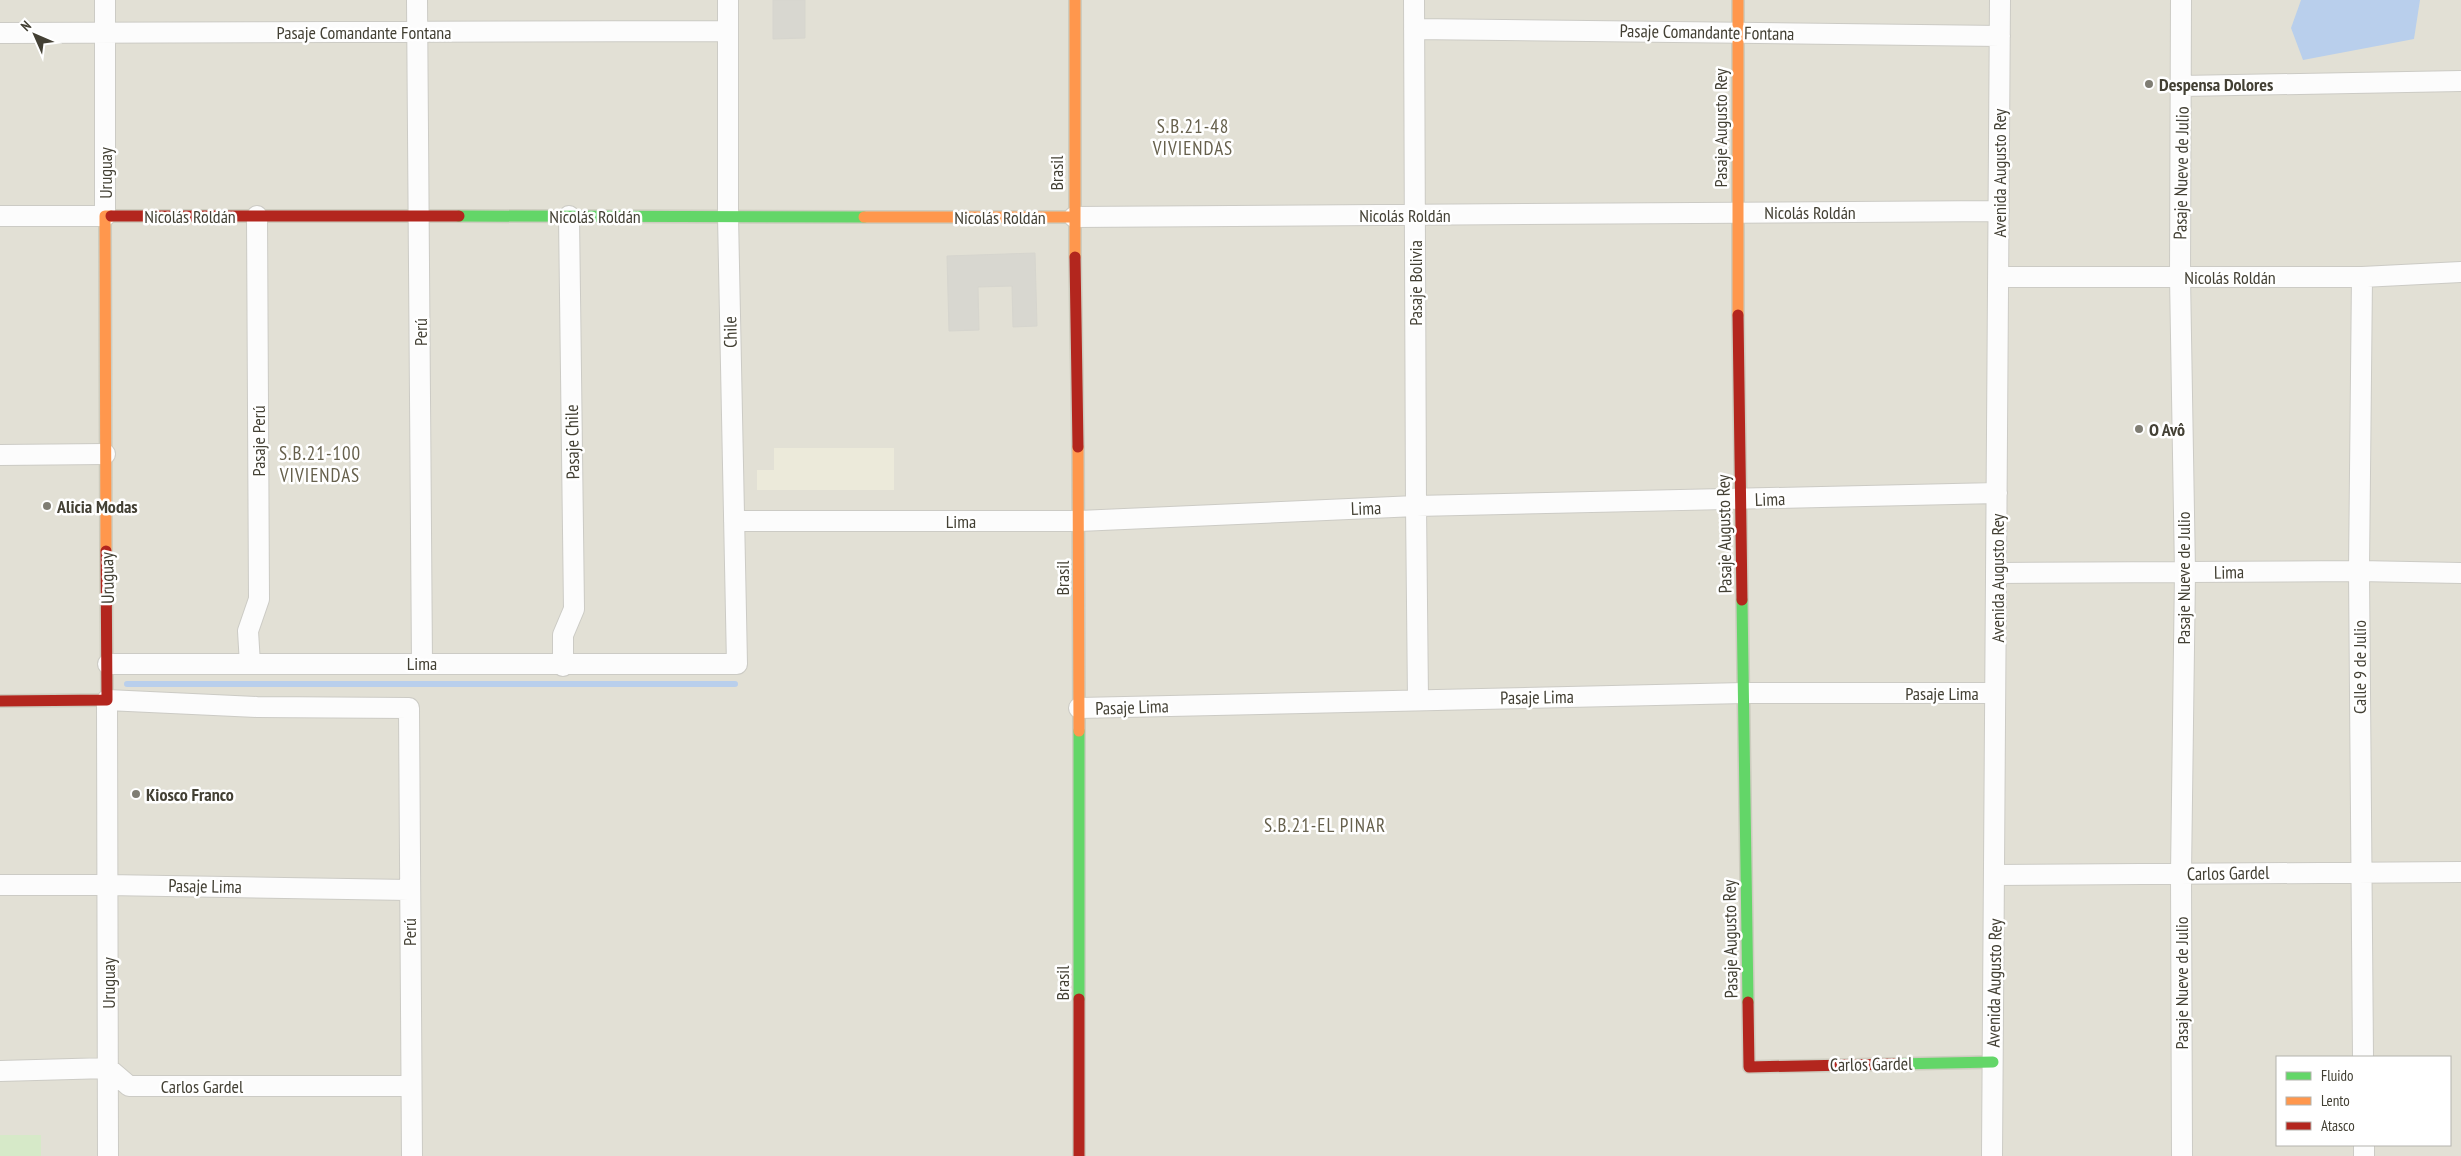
<svg xmlns="http://www.w3.org/2000/svg" width="2461" height="1156" viewBox="0 0 2461 1156" font-family="'PT Sans Narrow',sans-serif">
<style>
.residential{fill:#e2e0d5;fill-rule:evenodd}
.education{fill:#eceada}
.green{fill:#d6e9c8}
.water{fill:#b9cfec}
.lines{fill:none;stroke-linecap:round;stroke-linejoin:round}
.stream{stroke:#b9cfec;stroke-width:6}
.building{fill:#d8d7d0;stroke:#d6d5ce}
.street-casing{stroke:#cccbc5;stroke-width:22}
.fast-casing{stroke:#cdccbf;stroke-width:14}
.slow-casing{stroke:#cdccbf;stroke-width:14}
.jam-casing{stroke:#cdccbf;stroke-width:14}
.street{stroke:#fcfcfc;stroke-width:20}
.fast{stroke:#63d668;stroke-width:11}
.slow{stroke:#ff974d;stroke-width:11}
.jam{stroke:#b3261e;stroke-width:11}
.poi-dot{fill:#7f7d73;stroke:#fff;stroke-width:2}
.labels{text-anchor:middle;dominant-baseline:central;stroke-width:5;stroke-linejoin:round;paint-order:stroke}
.street-label{font-size:18px;fill:#434034;stroke:#fff}
.poi-label{font-size:18px;font-weight:bold;fill:#434034;stroke:#fff;text-anchor:start}
.neighbourhood-label{font-size:19px;letter-spacing:1px;fill:#66604c;stroke:#fff}
</style>
<rect width="100%" height="100%" fill="#eeeee8"/>
<path class="residential" d="M0,0h2461v1156h-2461zM2277,1057h173v88h-173z"/>
<path class="education" d="M774,448h120v42h-137v-20h17z"/>
<path class="green" d="M0,1135h41v21h-41z"/>
<path class="water" d="M2301,0h119l-6,39 -111,21 -12,-32z"/>
<g class="lines">
<path class="stream" d="M127,684h608"/>
</g>
<path class="building" d="M773,0h32v38l-32,1z
M1035,253l2,73 -24,1 -1,-41 -34,1 1,43 -30,1 -2,-75z"/>
<g class="lines">
<g class="street-casing">
<path id="street" d="M417,0l5,663
M1414,0l2,506 2,193
M2181,0l-1,277 5,295 -4,302 1,282
M1414,29l586,7
M0,33l728,-2
M2182,86l279,-5
M0,216h105v-216
M1074,217l925,-6
M1999,277h363l99,-5
M2362,277l-3,294 4,486
M0,455l105,-1
M734,521h345l337,-15 581,-13
M1997,573l362,-2 102,2
M108,664h629l-9,-448v-216
M250,664l-2,-33 11,-32 -2,-383
M563,666v-31l11,-26 -5,-393
M1079,708l665,-15h251
M1995,875l466,-3
M0,885h107l302,5
M0,1071l108,-3 21,18h280
M2364,1145v11
M108,1156l-1,-456 150,7 152,1 3,448
M1992,1156l8,-1156"/>
</g>
<g class="fast-casing">
<path id="fast" d="M459,216l405,1
M1742,600l6,402
M1079,731v268
M1896,1064l97,-2"/>
</g>
<g class="slow-casing">
<path id="slow" d="M1738,0v315
M864,217h210
M1075,257v-257
M1078,447l1,284
M106,551l-1,-335h6"/>
</g>
<g class="jam-casing">
<path id="jam" d="M111,216h348
M1075,257l3,190
M1738,315l4,285
M0,701l107,-1 -1,-149
M1079,999v157
M1748,1002l1,65 147,-3"/>
</g>
<use href="#street" class="street"/>
<use href="#fast" class="fast"/>
<use href="#slow" class="slow"/>
<use href="#jam" class="jam"/>
</g>
<g class="poi-dot">
<circle cx="2149" cy="84" r="5"/>
<circle cx="2139" cy="429" r="5"/>
<circle cx="47" cy="506" r="5"/>
<circle cx="136" cy="794" r="5"/>
</g>
<g class="labels">
<g class="street-label">
<text x="364" y="32">Pasaje Comandante Fontana</text>
<text transform="translate(1707 32) rotate(1)">Pasaje Comandante Fontana</text>
<text transform="translate(1720 128) rotate(-90)">Pasaje Augusto Rey</text>
<text transform="translate(105 173) rotate(-90)">Uruguay</text>
<text transform="translate(1056 173) rotate(-90)">Brasil</text>
<text transform="translate(1999 173) rotate(-90)">Avenida Augusto Rey</text>
<text transform="translate(2181 173) rotate(-89)">Pasaje Nueve de Julio</text>
<text x="1810" y="212">Nicolás Roldán</text>
<text x="1405" y="215">Nicolás Roldán</text>
<text x="190" y="216">Nicolás Roldán</text>
<text x="595" y="216">Nicolás Roldán</text>
<text x="1000" y="217">Nicolás Roldán</text>
<text x="2230" y="277">Nicolás Roldán</text>
<text transform="translate(1415 283) rotate(-90)">Pasaje Bolivia</text>
<text transform="translate(420 332) rotate(-90)">Perú</text>
<text transform="translate(730 332) rotate(-91)">Chile</text>
<text transform="translate(258 441) rotate(-90)">Pasaje Perú</text>
<text transform="translate(572 442) rotate(-91)">Pasaje Chile</text>
<text transform="translate(1770 499) rotate(-2)">Lima</text>
<text transform="translate(1366 508) rotate(-2)">Lima</text>
<text x="961" y="521">Lima</text>
<text transform="translate(1724 534) rotate(-91)">Pasaje Augusto Rey</text>
<text transform="translate(2229 572) rotate(-1)">Lima</text>
<text transform="translate(107 578) rotate(-91)">Uruguay</text>
<text transform="translate(1062 578) rotate(-90)">Brasil</text>
<text transform="translate(1997 578) rotate(-90)">Avenida Augusto Rey</text>
<text transform="translate(2183 578) rotate(-90)">Pasaje Nueve de Julio</text>
<text x="422" y="663">Lima</text>
<text transform="translate(2359 667) rotate(-90)">Calle 9 de Julio</text>
<text x="1942" y="693">Pasaje Lima</text>
<text transform="translate(1537 697) rotate(-1)">Pasaje Lima</text>
<text transform="translate(1132 707) rotate(-2)">Pasaje Lima</text>
<text transform="translate(2228 873) rotate(-1)">Carlos Gardel</text>
<text transform="translate(205 886) rotate(1)">Pasaje Lima</text>
<text transform="translate(409 932) rotate(-90)">Perú</text>
<text transform="translate(1730 939) rotate(-91)">Pasaje Augusto Rey</text>
<text transform="translate(108 983) rotate(-90)">Uruguay</text>
<text transform="translate(1062 983) rotate(-90)">Brasil</text>
<text transform="translate(1994 983) rotate(-89)">Avenida Augusto Rey</text>
<text transform="translate(2181 983) rotate(-90)">Pasaje Nueve de Julio</text>
<text transform="translate(1871 1064) rotate(-1)">Carlos Gardel</text>
<text x="202" y="1086">Carlos Gardel</text>
</g>
<g class="poi-label">
<text x="2159" y="84">Despensa Dolores</text>
<text x="2149" y="429">O Avô</text>
<text x="57" y="506">Alicia Modas</text>
<text x="146" y="794">Kiosco Franco</text>
</g>
<g class="neighbourhood-label">
<text x="1193" y="126">S.B.21-48<tspan x="1193" dy="22">VIVIENDAS</tspan></text>
<text x="320" y="453">S.B.21-100<tspan x="320" dy="22">VIVIENDAS</tspan></text>
<text x="1325" y="825">S.B.21-EL PINAR</text>
</g>
</g>
<rect x="2276" y="1056" width="175" height="90" fill="#ffffff" stroke="#b4b3ae"/>
<rect x="2286" y="1072" width="25" height="8" fill="#63d668" stroke="#b4b3ae"/>
<text x="2321" y="1081" font-size="15" fill="#434034">Fluido</text>
<rect x="2286" y="1097" width="25" height="8" fill="#ff974d" stroke="#b4b3ae"/>
<text x="2321" y="1106" font-size="15" fill="#434034">Lento</text>
<rect x="2286" y="1122" width="25" height="8" fill="#b3261e" stroke="#b4b3ae"/>
<text x="2321" y="1131" font-size="15" fill="#434034">Atasco</text>
<g transform="translate(35 35) rotate(315)" stroke="#ffffff" stroke-width="4" paint-order="stroke">
<path d="M0-4L9 19L0 12L-9 19Z" fill="#434034"/>
<text y="-8" font-size="14" font-weight="bold" text-anchor="middle" fill="#434034">N</text>
</g>
</svg>
